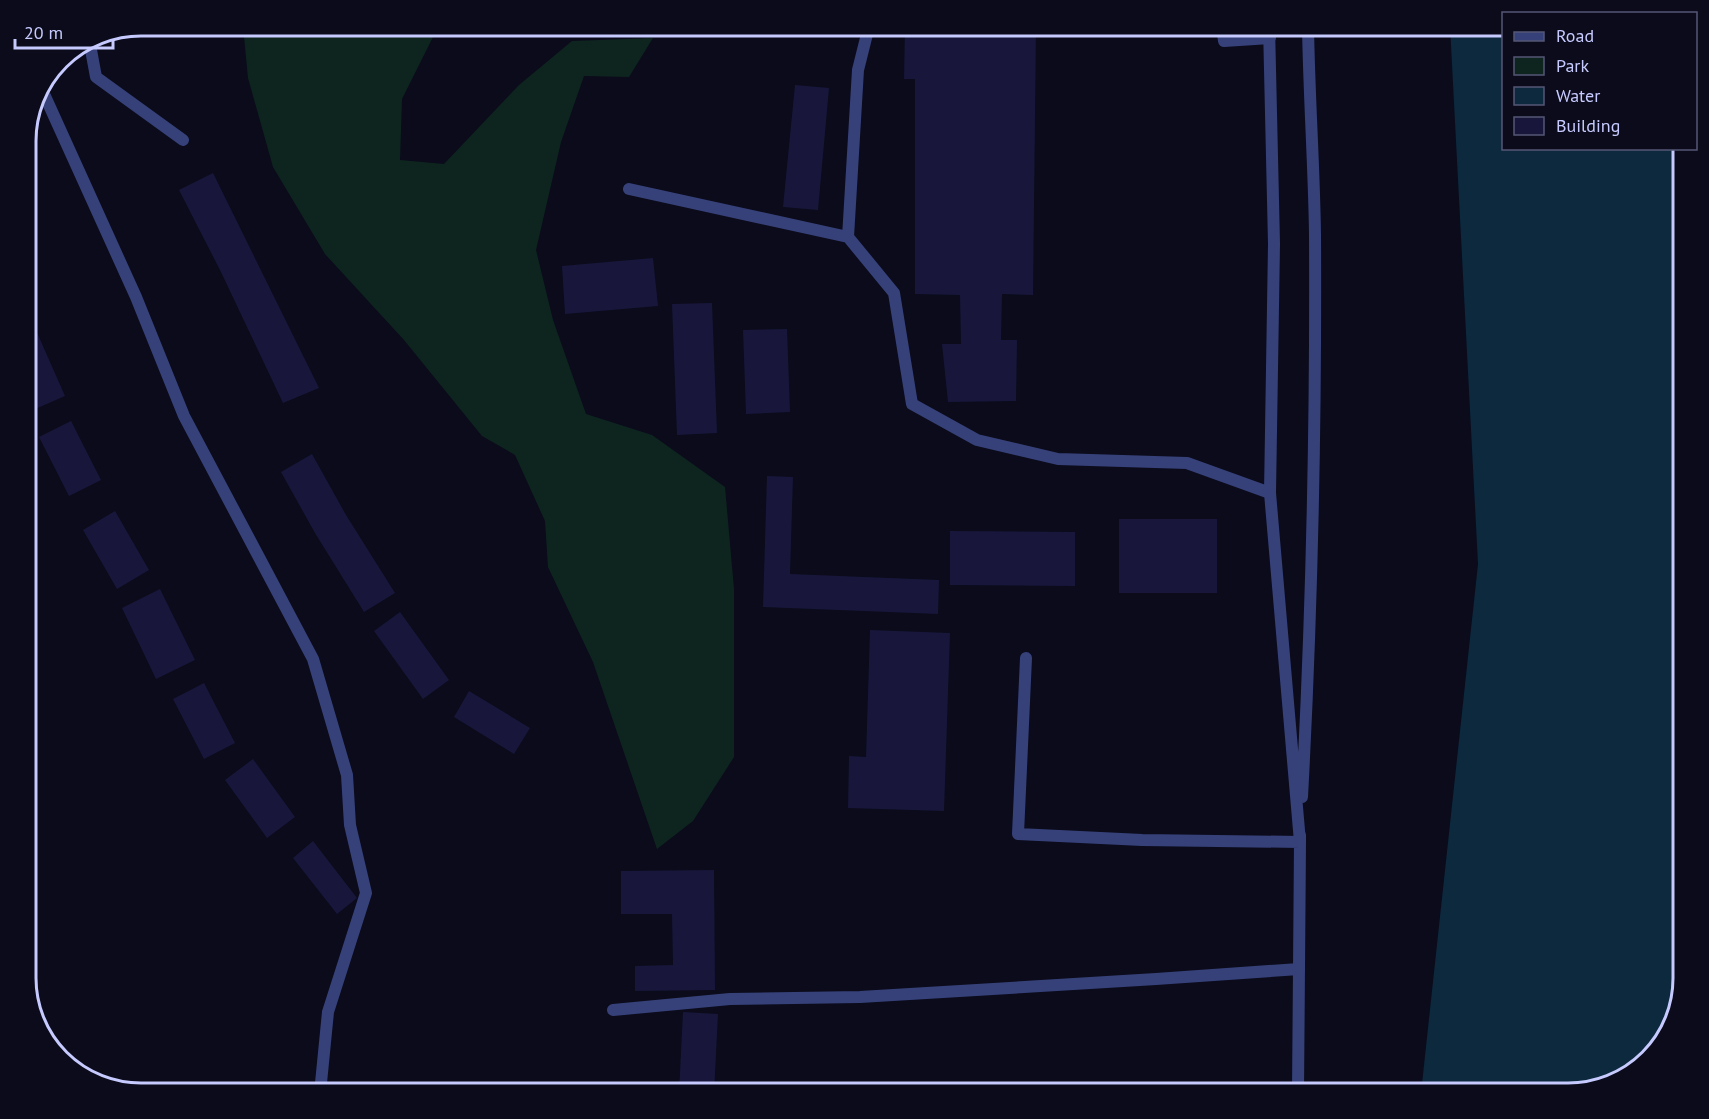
<svg xmlns="http://www.w3.org/2000/svg" width="1709" height="1119" viewBox="0 0 1709 1119" font-family="'PT Sans',sans-serif">
<style>
.green{fill:#0e251f}
.water{fill:#0c293e}
.building{fill:#18173b}
.lines{fill:none;stroke-linecap:round;stroke-linejoin:round}
.lane{stroke:#364179;stroke-width:12}
.street{stroke:#364179;stroke-width:12}
.rim{fill:none;stroke:#c6cafe;stroke-width:3}
</style>
<rect width="100%" height="100%" fill="#0b0b1b"/>
<path class="green" d="M243,26h198l-4,3 -35,70 -2,61 44,4 75,-79 53,-44 81,-3 -24,39 -45,-1 -23,66 -25,108 17,70 33,94 66,21 73,52 9,102v168l-41,64 -36,28 -64,-187 -45,-95 -3,-46 -30,-66 -33,-19 -78,-96 -79,-86 -52,-87 -25,-89z"/>
<path class="water" d="M1450,26h53l1,122 179,1v830l-19,63 -38,36 -57,15h-148l57,-529z"/>
<path class="building" d="M905,26h131l-3,269 -31,-1 -1,46h16l-1,61 -68,1 -6,-58h19l-1,-49 -45,-1v-215h-11z
M795,85l34,3 -11,122 -35,-3z
M213,173l106,215 -36,15 -62,-131 -42,-82z
M653,258l5,48 -93,8 -3,-48z
M712,303l5,130 -40,2 -5,-131z
M31,319l34,77 -39,17v-91z
M787,329l3,83 -44,2 -3,-84z
M71,421l30,59 -32,16 -30,-59z
M312,454l34,61 49,78 -31,19 -49,-79 -34,-61z
M767,476l26,1 -3,97 149,6 -1,34 -175,-7z
M115,511l34,59 -32,19 -34,-59z
M1119,519h98v74h-98z
M950,531l125,1v54l-125,-1z
M160,589l35,71 -39,19 -34,-71z
M400,612l49,68 -26,19 -49,-68z
M870,630l80,3 -6,178 -96,-3 1,-52 17,1z
M204,683l31,60 -31,16 -31,-60z
M469,691l61,37 -16,26 -60,-37z
M253,759l42,58 -28,21 -42,-58z
M313,841l44,57 -20,16 -44,-56z
M714,870l1,120 -80,1v-25l38,-1 -1,-51h-51v-43z
M683,1012l35,2 -4,79h-35z"/>
<g class="lines">
<path class="lane" d="M1222,26l2,15 46,-3
M1269,26l5,218 -4,249
M629,189l219,48 46,56 18,111 65,36 81,19 129,4 83,30 30,349 -2,251
M848,237l10,-167 11,-44
M1026,658l-8,176 124,6 158,2v-7
M1302,797c10,-187 14,-375 13,-563 -1,-69 -6,-139 -7,-208
M613,1010l117,-11 130,-2 296,-18 143,-10"/>
<path class="street" d="M89,39l7,38 87,63
M44,94l92,203 48,119 129,243 34,116 3,50 16,68 -38,119 -8,81"/>
</g>
<path d="M0 0H1709V1119H0ZM141 36H1568A105 105 0 0 1 1673 141V978A105 105 0 0 1 1568 1083H141A105 105 0 0 1 36 978V141A105 105 0 0 1 141 36Z" fill="#0b0b1b" fill-rule="evenodd"/>
<path class="rim" d="M141 36H1568A105 105 0 0 1 1673 141V978A105 105 0 0 1 1568 1083H141A105 105 0 0 1 36 978V141A105 105 0 0 1 141 36Z"/>
<rect x="1502" y="12" width="195" height="138" fill="#0b0b1b" stroke="#565776" stroke-width="1.5"/>
<rect x="1514" y="32" width="30" height="9" fill="#364179" stroke="#565776" stroke-width="1.5"/>
<text x="1556" y="42" font-size="18" fill="#c6cafe">Road</text>
<rect x="1514" y="57" width="30" height="18" fill="#0e251f" stroke="#565776" stroke-width="1.5"/>
<text x="1556" y="72" font-size="18" fill="#c6cafe">Park</text>
<rect x="1514" y="87" width="30" height="18" fill="#0c293e" stroke="#565776" stroke-width="1.5"/>
<text x="1556" y="102" font-size="18" fill="#c6cafe">Water</text>
<rect x="1514" y="117" width="30" height="18" fill="#18173b" stroke="#565776" stroke-width="1.5"/>
<text x="1556" y="132" font-size="18" fill="#c6cafe">Building</text>
<path d="M15 39v9h98v-9" fill="none" stroke="#c6cafe" stroke-width="3"/>
<text x="24" y="39" font-size="18" fill="#c6cafe" stroke="#0b0b1b" stroke-width="4.5" paint-order="stroke">20 m</text>
</svg>
